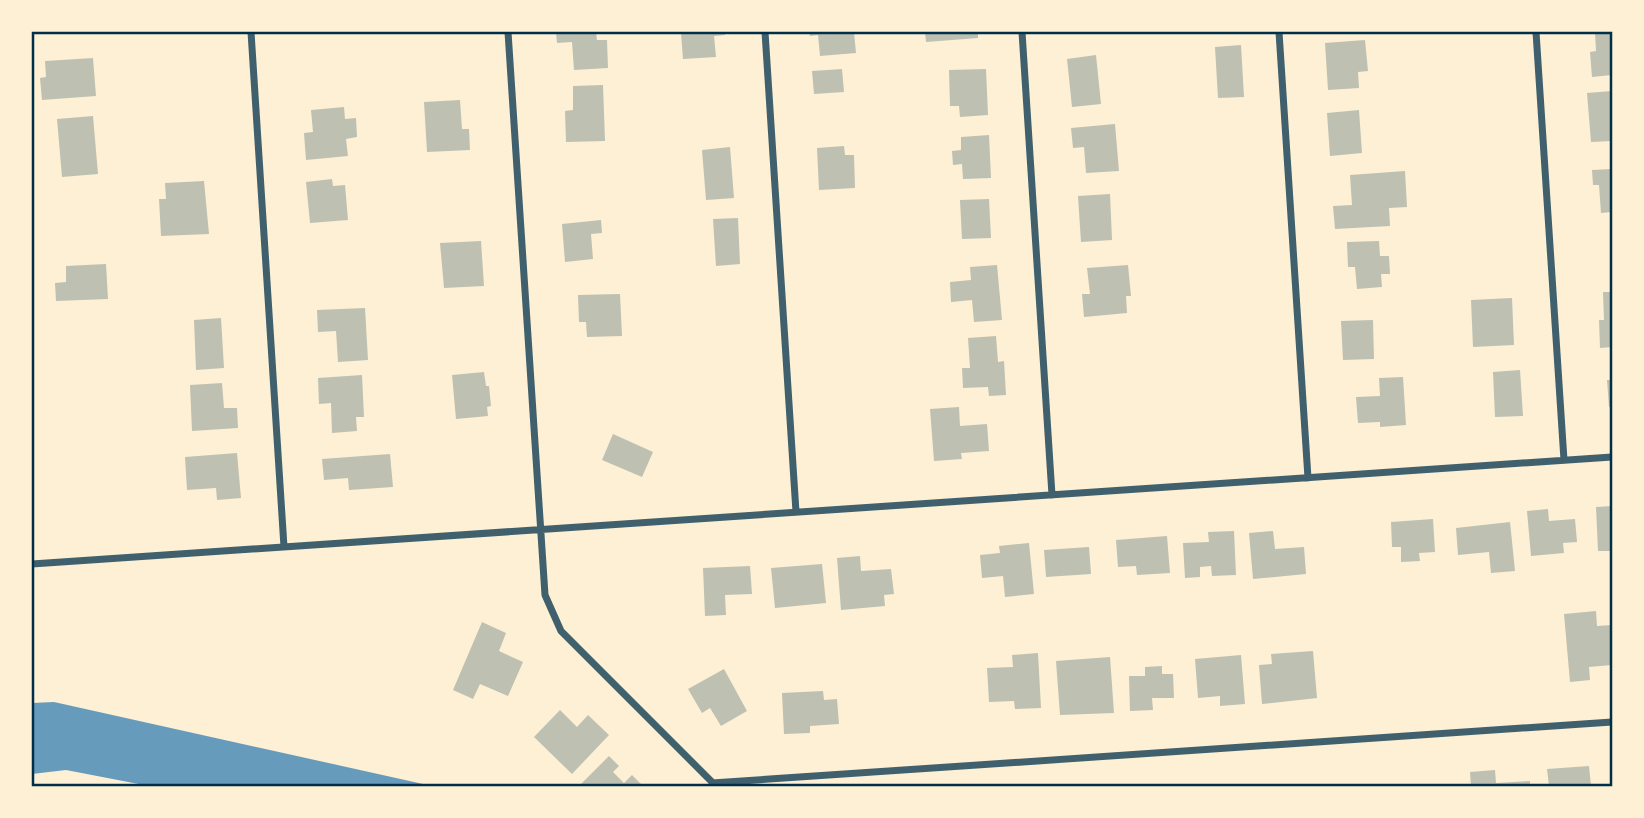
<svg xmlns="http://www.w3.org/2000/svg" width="1644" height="818" viewBox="0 0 1644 818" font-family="Jost,sans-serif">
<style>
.water{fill:#669bbc}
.building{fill:#bec0b2}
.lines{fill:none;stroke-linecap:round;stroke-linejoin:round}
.minor{stroke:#3f606c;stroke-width:7}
.neatline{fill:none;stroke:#003049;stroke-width:2.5}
</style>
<rect width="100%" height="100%" fill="#fdf0d5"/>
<path class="water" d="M54,702l378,84h-283l-83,-16 -34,4v-71z"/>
<path class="building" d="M556,32h40l1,8h10l1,28 -34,2 -2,-28 -15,1z
M691,32h34v3l-11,1 2,21 -33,2 -2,-26z
M809,32h45l2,21 -36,3 -2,-21 -8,1z
M925,32h53v6l-52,4z
M1595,32h17v43l-20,2 -2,-25 6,-1z
M1365,40l3,31 -10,1 1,16 -31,2 -3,-47z
M1241,45l3,52 -26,1 -3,-51z
M1096,55l5,49 -29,3 -5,-48z
M93,58l3,38 -54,4 -2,-22 6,-1 -1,-16z
M842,69l2,23 -30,2 -2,-23z
M986,69l2,46 -28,2 -1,-11h-9l-1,-36z
M603,85l2,56 -39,1 -1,-31 8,-1v-24z
M1612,91v50l-21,1 -4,-49z
M460,100l2,29h7l1,21 -43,2 -3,-50z
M344,107l1,12 11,-1 1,19 -11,2 2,17 -42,4 -2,-27 9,-1 -2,-22z
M1359,110l3,43 -32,3 -3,-43z
M93,116l5,58 -36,3 -5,-58z
M1115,124l4,47 -33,2 -2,-26 -11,1 -2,-20z
M989,135l2,43 -28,1 -1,-15 -9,1 -1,-14 9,-1v-13z
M844,146l1,9h9l1,33 -36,2 -2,-42z
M730,147l4,51 -28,2 -4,-50z
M1612,169v43l-11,1 -2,-28h-6l-1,-15z
M1405,171l2,36 -18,1 1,18 -55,3 -2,-23 19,-1 -2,-30z
M332,179l1,7 12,-1 3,35 -38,3 -4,-41z
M204,181l5,53 -48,2 -2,-37h7l-1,-16z
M1110,194l2,46 -31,2 -3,-46z
M989,199l2,39 -29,1 -2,-39z
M738,218l2,46 -24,2 -3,-47z
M601,220l1,13 -11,1 2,25 -28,3 -3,-38z
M481,241l3,45 -40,2 -4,-45z
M1379,241l1,15h9l1,18h-9l1,13 -25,2 -2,-22h-7l-1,-25z
M106,264l2,35 -52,2 -1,-18 11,-1v-16z
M997,265l5,55 -28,2 -2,-22 -21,2 -1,-20 21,-2 -1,-13z
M1128,265l3,31h-5l1,17 -43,4 -2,-23h8l-3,-26z
M1603,292h9v55l-12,1 -1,-28h5z
M620,294l2,42 -35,1 -1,-15h-7l-1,-27z
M1512,298l2,47 -41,2 -2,-47z
M365,308l3,52 -30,2 -2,-31 -18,1 -1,-22z
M221,318l3,50 -28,2 -2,-50z
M1373,320l1,39 -31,1 -2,-39z
M996,336l2,26 6,-1 2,34 -17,1 -1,-9 -25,1 -1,-20h8l-2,-30z
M1520,370l3,46 -28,1 -2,-45z
M484,372l2,14h3l2,20 -4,1 1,9 -32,3 -4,-44z
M362,375l2,42h-8l1,14 -25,2 -1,-30 -12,1 -1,-26z
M1403,377l3,48 -26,2v-5l-22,1 -2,-26 24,-1 -1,-18z
M1607,380h5v27h-3z
M222,383l2,25h13l1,20 -46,3 -2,-46z
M959,407l1,19 27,-2 2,27 -28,2 1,6 -28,2 -4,-52z
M613,434l40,18 -11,25 -40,-17z
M237,453l4,45 -24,2 -1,-12 -29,2 -2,-33z
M390,454l3,33 -44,3 -1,-12 -24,2 -2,-21z
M1612,506v45h-14l-2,-44z
M1548,509l1,12 26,-2 2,23 -14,1 1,10 -33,3 -4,-45z
M1433,519l2,33 -16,1 1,8 -19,1v-15h-9l-1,-25z
M1510,522l5,49 -24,2 -2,-21 -31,3 -2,-27z
M1234,531l2,44 -24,1 -1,-10 -11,1v10l-15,1 -2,-35 26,-1 -1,-10z
M1273,531l2,18 29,-2 2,27 -53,5 -4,-46z
M1167,536l3,37 -33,2 -1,-9 -18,1 -2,-27z
M1029,543l5,51 -29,3 -2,-21 -21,2 -2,-23 20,-2 -1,-7z
M1089,547l2,27 -45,3 -2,-27z
M860,556l1,15 30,-2 3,25 -10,1 1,11 -44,4 -4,-52z
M822,564l4,39 -51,5 -4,-40z
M750,566l2,28 -27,1 1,20 -21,1 -2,-48z
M1596,611l1,15 15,-1v40l-23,2 1,13 -20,2 -6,-68z
M482,622l24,11 -7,18 24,11 -15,34 -28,-12 -7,15 -20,-9z
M1313,651l4,47 -55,6 -3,-39 13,-1 -1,-10z
M1038,653l3,55 -26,1 -1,-8 -25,1 -2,-34 26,-1 -1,-12z
M1241,655l4,49 -25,2v-10l-22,2 -3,-39z
M1110,657l4,56 -54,2 -4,-54z
M1162,666v8h11l1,24h-22l1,12 -23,1 -1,-35h16v-9z
M724,669l23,42 -26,15 -11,-18 -8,5 -14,-24z
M823,691l1,9 13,-1 2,25 -29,2v7l-26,1 -2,-41z
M560,710l17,17 11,-12 21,20 -37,39 -38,-37z
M609,756l10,10 -6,6 11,11 8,-8 11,11h-64z
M1589,766l2,20h-42l-2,-17z
M1495,770l1,13 34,-2v5h-59l-1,-14z"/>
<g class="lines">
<path class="minor" d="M251,32l33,515
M508,32l37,563 16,36 154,154
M765,32l31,480
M1022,32l30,463
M1279,32l29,446
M1536,32l28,428
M32,564l1580,-107
M712,783l900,-61"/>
</g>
<rect width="1644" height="818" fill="none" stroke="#fdf0d5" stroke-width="66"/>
<rect x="33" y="33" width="1578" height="752" class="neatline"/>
</svg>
